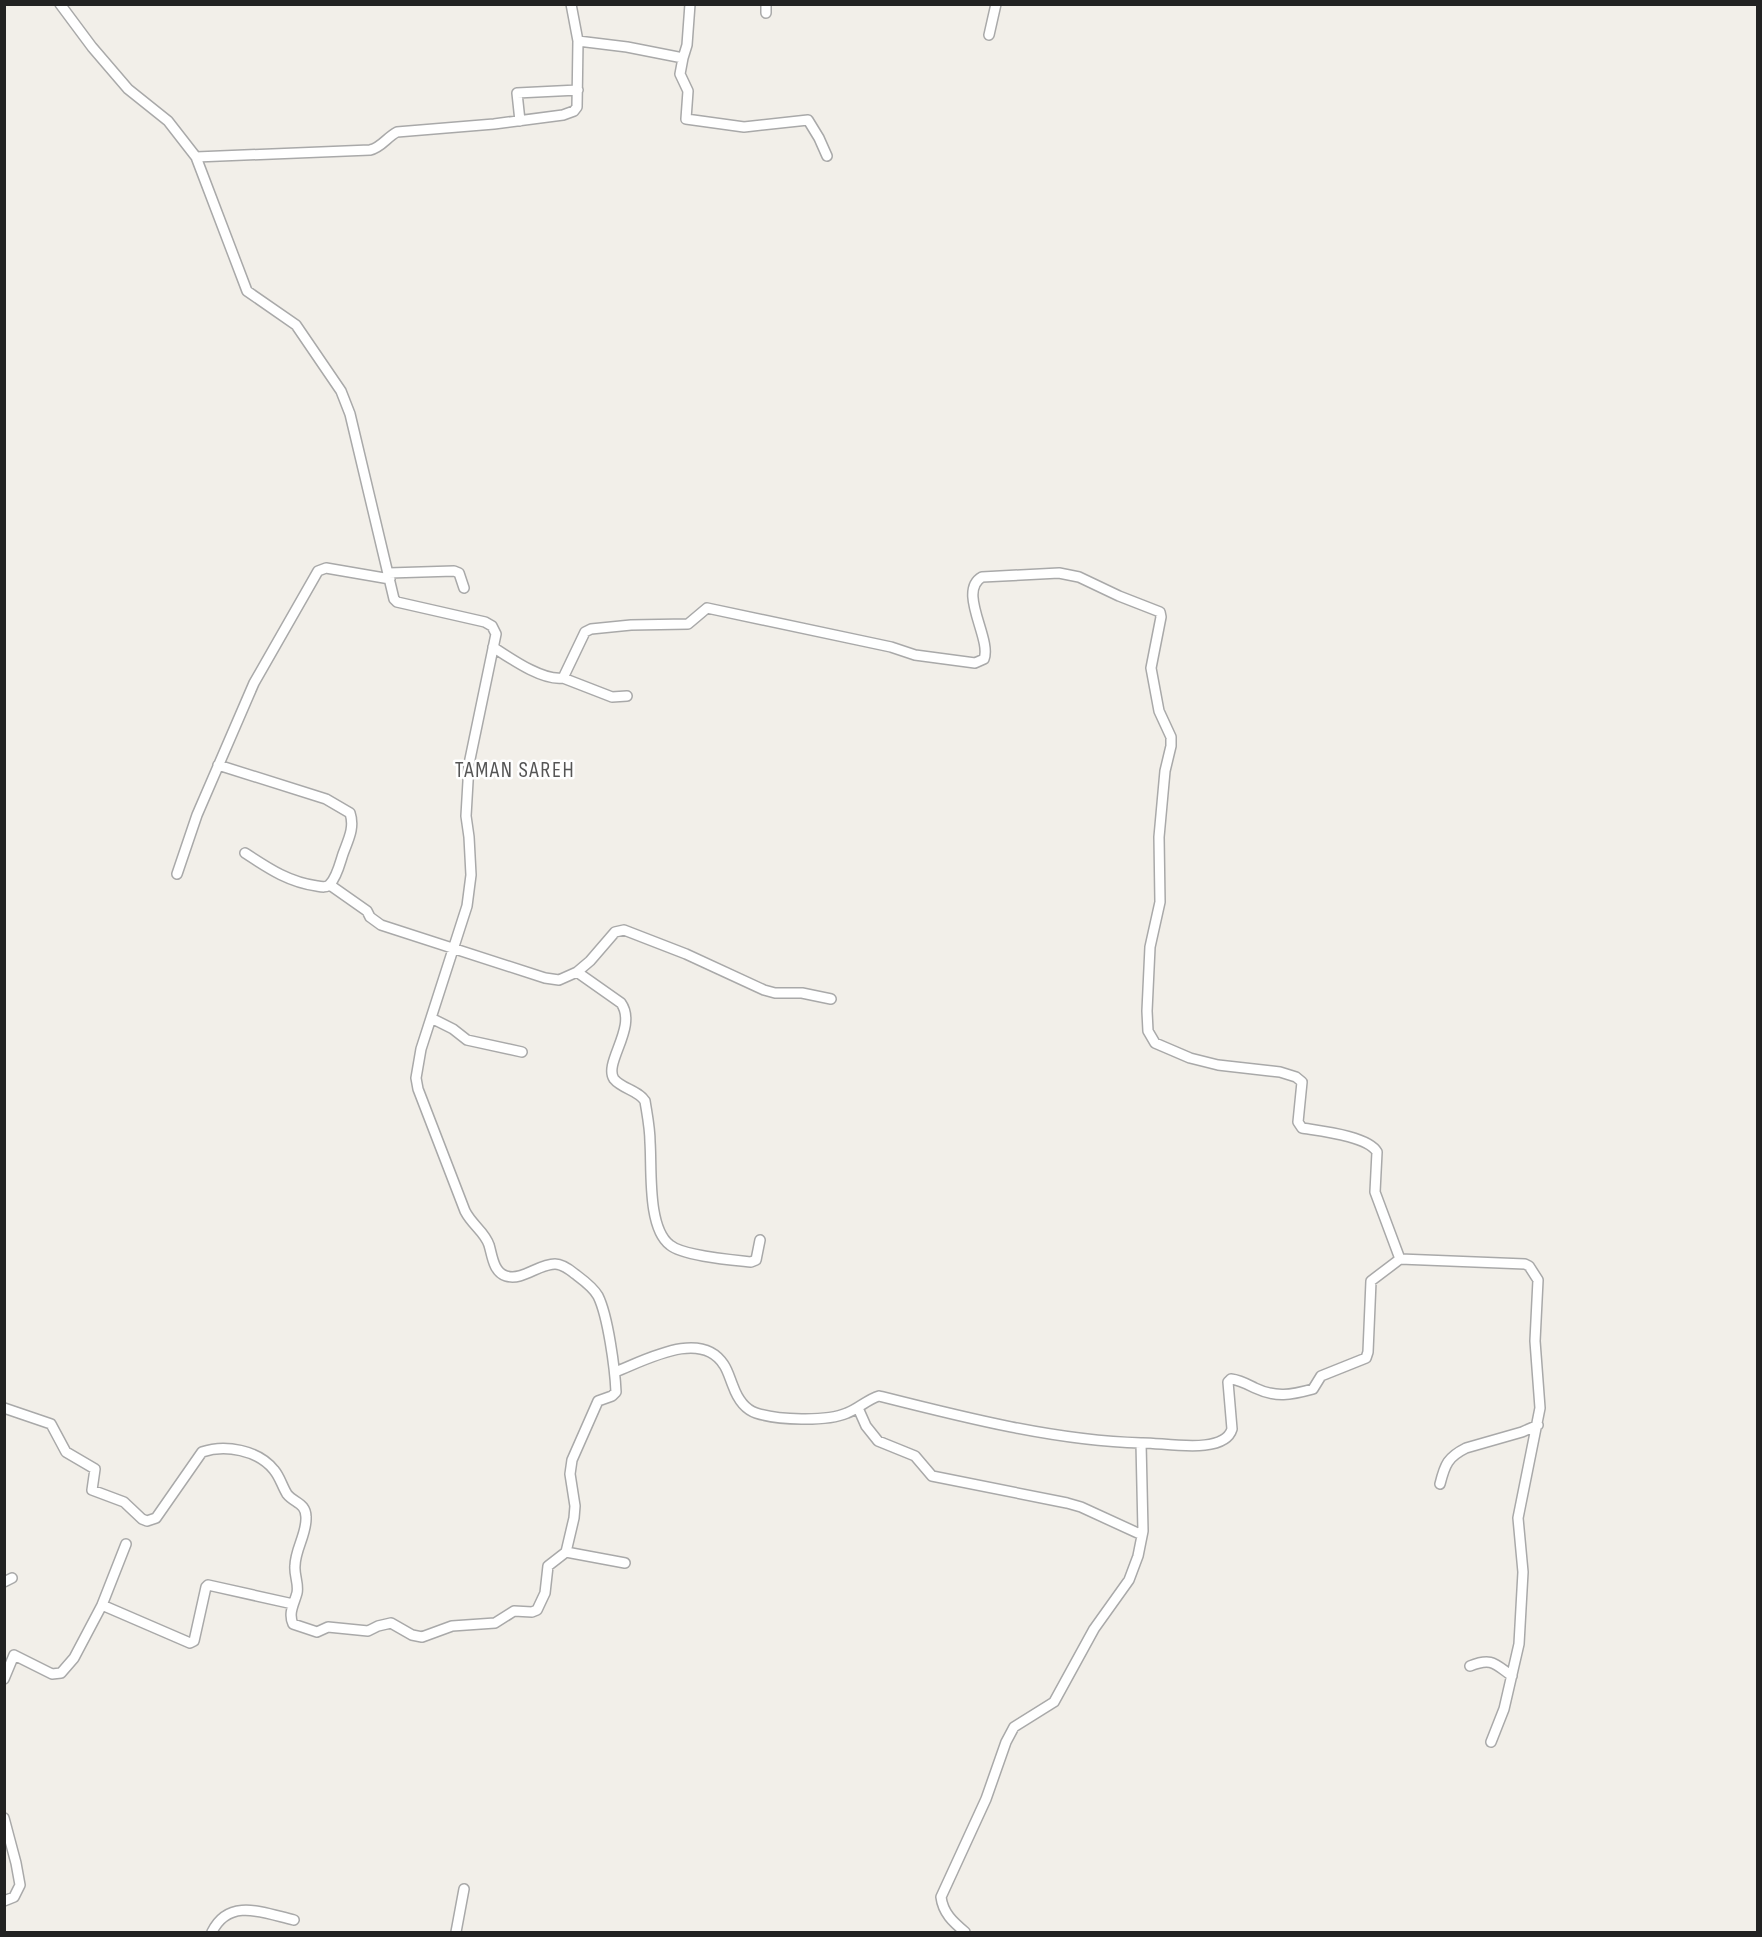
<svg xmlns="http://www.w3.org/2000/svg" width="1762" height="1937" viewBox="0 0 1762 1937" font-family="'Sofia Sans Condensed',sans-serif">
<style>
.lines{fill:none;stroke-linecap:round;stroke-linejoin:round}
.minor-casing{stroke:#a9a9a9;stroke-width:12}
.minor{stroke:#fff;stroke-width:9}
.labels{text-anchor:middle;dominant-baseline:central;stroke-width:5;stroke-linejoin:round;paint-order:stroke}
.quarter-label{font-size:22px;letter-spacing:1.5px;fill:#555;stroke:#fff}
</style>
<rect width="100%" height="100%" fill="#f2efe9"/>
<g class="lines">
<g class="minor-casing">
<path id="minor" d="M571,4l7,37
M766,13v-9
M989,35l7,-31
M683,58l4,-13 3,-41
M520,121l-3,-28 61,-3
M196,157l174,-7c11,-2 17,-13 27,-18l97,-8 69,-9 11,-4 3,-4 1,-66 49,6 56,11 -3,16 8,17 -2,28 58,8 64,-7 11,18 8,18
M389,573l65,-2 5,2 5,15
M493,647c17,11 49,34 70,31l22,-46 6,-3 40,-4 57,-1 19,-16 184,39 24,8 60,8 9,-4c8,-20 -27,-68 -2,-82l77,-4 20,4 40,19 41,16 1,5 -10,51 8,43 12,26v9l-6,25 -6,66 1,65 -10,45 -3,64 1,20 7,12 35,15 28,7 62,7 16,5 6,5 -4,40 4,6c18,3 66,8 75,24l-2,40 25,67 125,5 4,2 9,14 -3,61 5,67 -22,110 5,54 -4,72 -15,65 -13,33
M563,678l49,19 15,-1
M218,765l108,34 24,14c5,15 -2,27 -7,41 -3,9 -6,23 -13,30 -3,4 -8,3 -13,2 -29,-4 -49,-18 -72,-33
M177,874l20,-59 57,-132 64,-112 8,-3 64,11
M330,885l37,26 3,6 11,8 164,53 14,2 18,-8 44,31c17,24 -18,60 -7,76 8,10 24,11 31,22 2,13 5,27 5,41 2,26 -3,86 20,103 13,11 63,15 81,17l5,-2 4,-20
M577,972l13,-11 25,-29 9,-2 62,24 78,36 11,3h27l29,6
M431,1018l22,11 14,11 55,12
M615,1372c29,-11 86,-44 109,-7 4,6 6,14 9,21 4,11 11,23 23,27 21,7 70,9 91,0 11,-4 21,-14 32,-17 83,21 177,45 262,47
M4,1408l47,16 15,28 29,17 -3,21 32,12 18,17 5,2 9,-3 46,-66c23,-8 56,-2 72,18 6,7 8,16 13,24 7,9 19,9 19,23 1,17 -11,32 -11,49 -1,9 4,18 2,27 -3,11 -9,20 -4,31l24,8 11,-5 40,4 10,-5 13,-3 21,12 10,2 30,-11 43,-3 19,-12 18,1 5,-2 8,-17 3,-27 18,-14 8,-34 1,-12 -5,-32 2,-14 26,-59 14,-5 4,-4c-1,-23 -8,-76 -18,-96 -5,-9 -15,-16 -23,-22 -6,-5 -13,-10 -20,-10 -17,0 -32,17 -49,12 -13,-4 -14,-22 -17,-31 -4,-13 -17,-20 -24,-34l-47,-122 -2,-11 5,-29 46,-143 4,-31 -2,-38 -3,-21 3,-52 27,-130 -4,-8 -7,-4 -88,-20 -3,-3 -44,-185 -9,-23 -45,-66 -49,-34 -51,-134 -28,-36 -40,-32 -36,-42 -32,-43
M858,1408l8,18 12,15 37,15 17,20 135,27 14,4 61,28
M1440,1484c5,-20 8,-27 26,-36l56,-16 16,-7
M566,1552l59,11
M4,1582l8,-4
M102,1605l24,-61
M1470,1666c22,-9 25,-2 42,10
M4,1679l10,-24 38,19 9,-1 13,-15 28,-53 88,38 4,-2 12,-54 2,-2 85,19
M4,1818l12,45 4,22 -6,12 -10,4
M212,1932c17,-35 52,-19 82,-12
M456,1932l8,-43
M965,1932c-12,-10 -22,-19 -24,-35l45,-98 20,-57 8,-15 40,-25 40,-73 35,-49 9,-24 5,-25 -2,-88c21,-1 83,13 91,-14l-4,-47 3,-3c9,1 16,5 24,9 21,10 36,7 58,1l8,-13 45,-18 2,-6 3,-71 29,-22"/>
</g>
<use href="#minor" class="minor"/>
</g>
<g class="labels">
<g class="quarter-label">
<text x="515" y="770">TAMAN SAREH</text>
</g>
</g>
<rect width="1762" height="1937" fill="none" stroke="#222222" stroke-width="12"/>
</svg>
